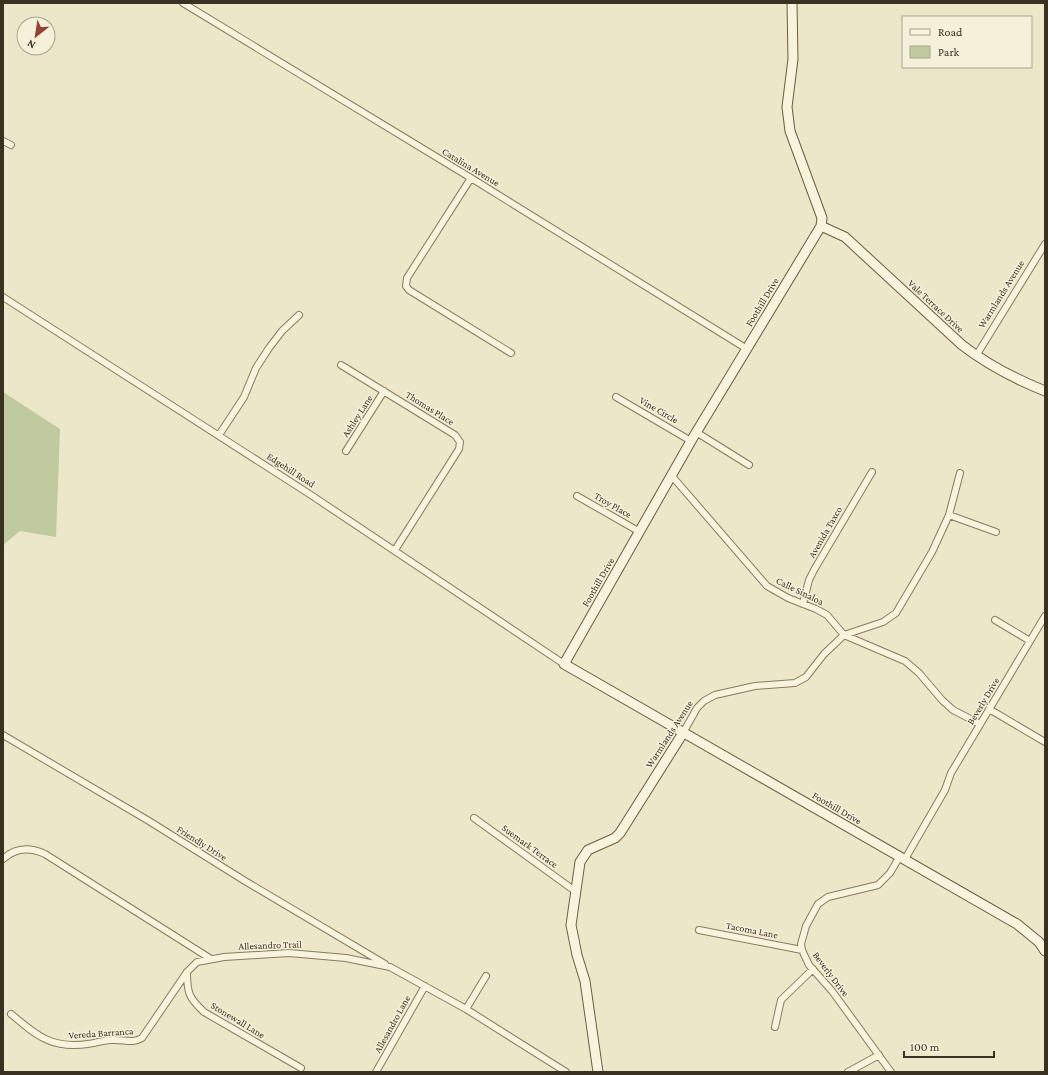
<svg xmlns="http://www.w3.org/2000/svg" width="1048" height="1075" viewBox="0 0 1048 1075" font-family="'Crimson Pro',serif">
<style>
.green{fill:#bfca9e}
.lines{fill:none;stroke-linecap:round;stroke-linejoin:round}
.street-casing{stroke:#887b5f;stroke-width:8}
.secondary-casing{stroke:#6a5c42;stroke-width:11}
.street{stroke:#f7f3dd;stroke-width:6}
.secondary{stroke:#f7f3dd;stroke-width:9}
.labels{text-anchor:middle;dominant-baseline:central;stroke-width:3;stroke-linejoin:round;paint-order:stroke}
.street-label{font-size:10px;fill:#3a3122;stroke:#f4f0d9}
</style>
<rect width="100%" height="100%" fill="#ede7ca"/>
<path class="green" d="M3,392l57,37 -4,108 -36,-6 -17,14z"/>
<g class="lines">
<g class="street-casing">
<path id="street" d="M183,3l288,175 276,171
M3,141l8,4
M471,178l-64,100 -1,8 3,4 102,63
M3,297l308,198 253,169
M976,356l69,-112
M341,365l114,70 5,7 -1,7 -64,101
M616,397l75,44
M696,432l53,33
M219,435l25,-38 12,-29 13,-20 13,-17 17,-16
M346,451l38,-60
M671,475l96,111 21,12 28,11 11,6 17,20 61,26 14,12 23,27 11,10 27,14
M577,496l63,36
M949,515l47,17
M803,604l6,-24 5,-10 58,-98
M995,620l35,21
M989,709l56,33
M683,733l14,-25 7,-7 11,-6 40,-9 40,-3 11,-6 18,-23 20,-19 39,-13 13,-9 36,-61 17,-37 11,-42
M3,735l146,86 96,60 140,83
M474,818l101,73
M3,859c13,-12 27,-12 42,-5l166,105
M905,859l40,-69 6,-17 94,-157
M699,930l103,20
M187,972c0,21 2,26 17,40l97,56
M466,1009l20,-33
M11,1014c26,22 41,35 77,30 8,-1 16,-4 24,-4 12,-1 20,4 30,-2l45,-66 10,-10 27,-5 65,-4 57,5 44,9 76,42 100,63
M775,1027l6,-27 32,-31
M376,1072l49,-86
M848,1072l31,-17
M891,1072l-59,-81 -23,-26 -7,-15 -1,-6 5,-18 12,-22 10,-7 50,-12 12,-12 10,-17"/>
</g>
<g class="secondary-casing">
<path id="secondary" d="M792,3l1,56 -6,48 3,24 32,87 -1,8 -130,215 -127,223 453,260 22,18 6,9
M821,226l24,11 117,108c26,20 53,34 83,46
M598,1072l-13,-91 -8,-26 -6,-30 9,-63 8,-12 27,-12 5,-5 63,-100"/>
</g>
<use href="#street" class="street"/>
<use href="#secondary" class="secondary"/>
</g>
<g class="labels">
<g class="street-label">
<text transform="translate(471 167) rotate(31)">Catalina Avenue</text>
<text transform="translate(1001 294) rotate(-58)">Warmlands Avenue</text>
<text transform="translate(762 302) rotate(-59)">Foothill Drive</text>
<text transform="translate(936 306) rotate(43)">Vale Terrace Drive</text>
<text transform="translate(430 408) rotate(32)">Thomas Place</text>
<text transform="translate(659 410) rotate(30)">Vine Circle</text>
<text transform="translate(357 416) rotate(-57)">Ashley Lane</text>
<text transform="translate(291 470) rotate(33)">Edgehill Road</text>
<text transform="translate(613 505) rotate(30)">Troy Place</text>
<text transform="translate(825 532) rotate(-60)">Avenida Taxco</text>
<text transform="translate(598 582) rotate(-60)">Foothill Drive</text>
<text transform="translate(800 591) rotate(26)">Calle Sinaloa</text>
<text transform="translate(983 701) rotate(-59)">Beverly Drive</text>
<text transform="translate(669 734) rotate(-57)">Warmlands Avenue</text>
<text transform="translate(837 808) rotate(30)">Foothill Drive</text>
<text transform="translate(202 843) rotate(32)">Friendly Drive</text>
<text transform="translate(530 846) rotate(36)">Suemark Terrace</text>
<text transform="translate(752 930) rotate(11)">Tacoma Lane</text>
<text transform="translate(270 945) rotate(-2)">Allesandro Trail</text>
<text transform="translate(831 974) rotate(53)">Beverly Drive</text>
<text transform="translate(238 1020) rotate(31)">Stonewall Lane</text>
<text transform="translate(392 1024) rotate(-61)">Allesandro Lane</text>
<text transform="translate(101 1033) rotate(-4)">Vereda Barranca</text>
</g>
</g>
<rect width="1048" height="1075" fill="none" stroke="#3a3122" stroke-width="8"/>
<rect x="902" y="16" width="130" height="52" fill="#f4f0d9" stroke="#aaa490"/>
<rect x="910" y="29" width="20" height="6" fill="#f7f3dd" stroke="#aaa490"/>
<text x="938" y="36" font-size="12" fill="#3a3122">Road</text>
<rect x="910" y="46" width="20" height="12" fill="#bfca9e" stroke="#aaa490"/>
<text x="938" y="56" font-size="12" fill="#3a3122">Park</text>
<g transform="translate(36 36) rotate(210)"><circle r="19" fill="#f4f0d9" stroke="#aaa490"/>
<path d="M0-3L7 15L0 10L-7 15Z" fill="#944033"/>
<text y="-6" font-size="11" font-weight="bold" text-anchor="middle" fill="#3a3122">N</text>
</g>
<path d="M904 1051v6h90v-6" fill="none" stroke="#3a3122" stroke-width="2"/>
<text x="910" y="1051" font-size="12" fill="#3a3122" stroke="#f4f0d9" stroke-width="3" paint-order="stroke">100 m</text>
</svg>
